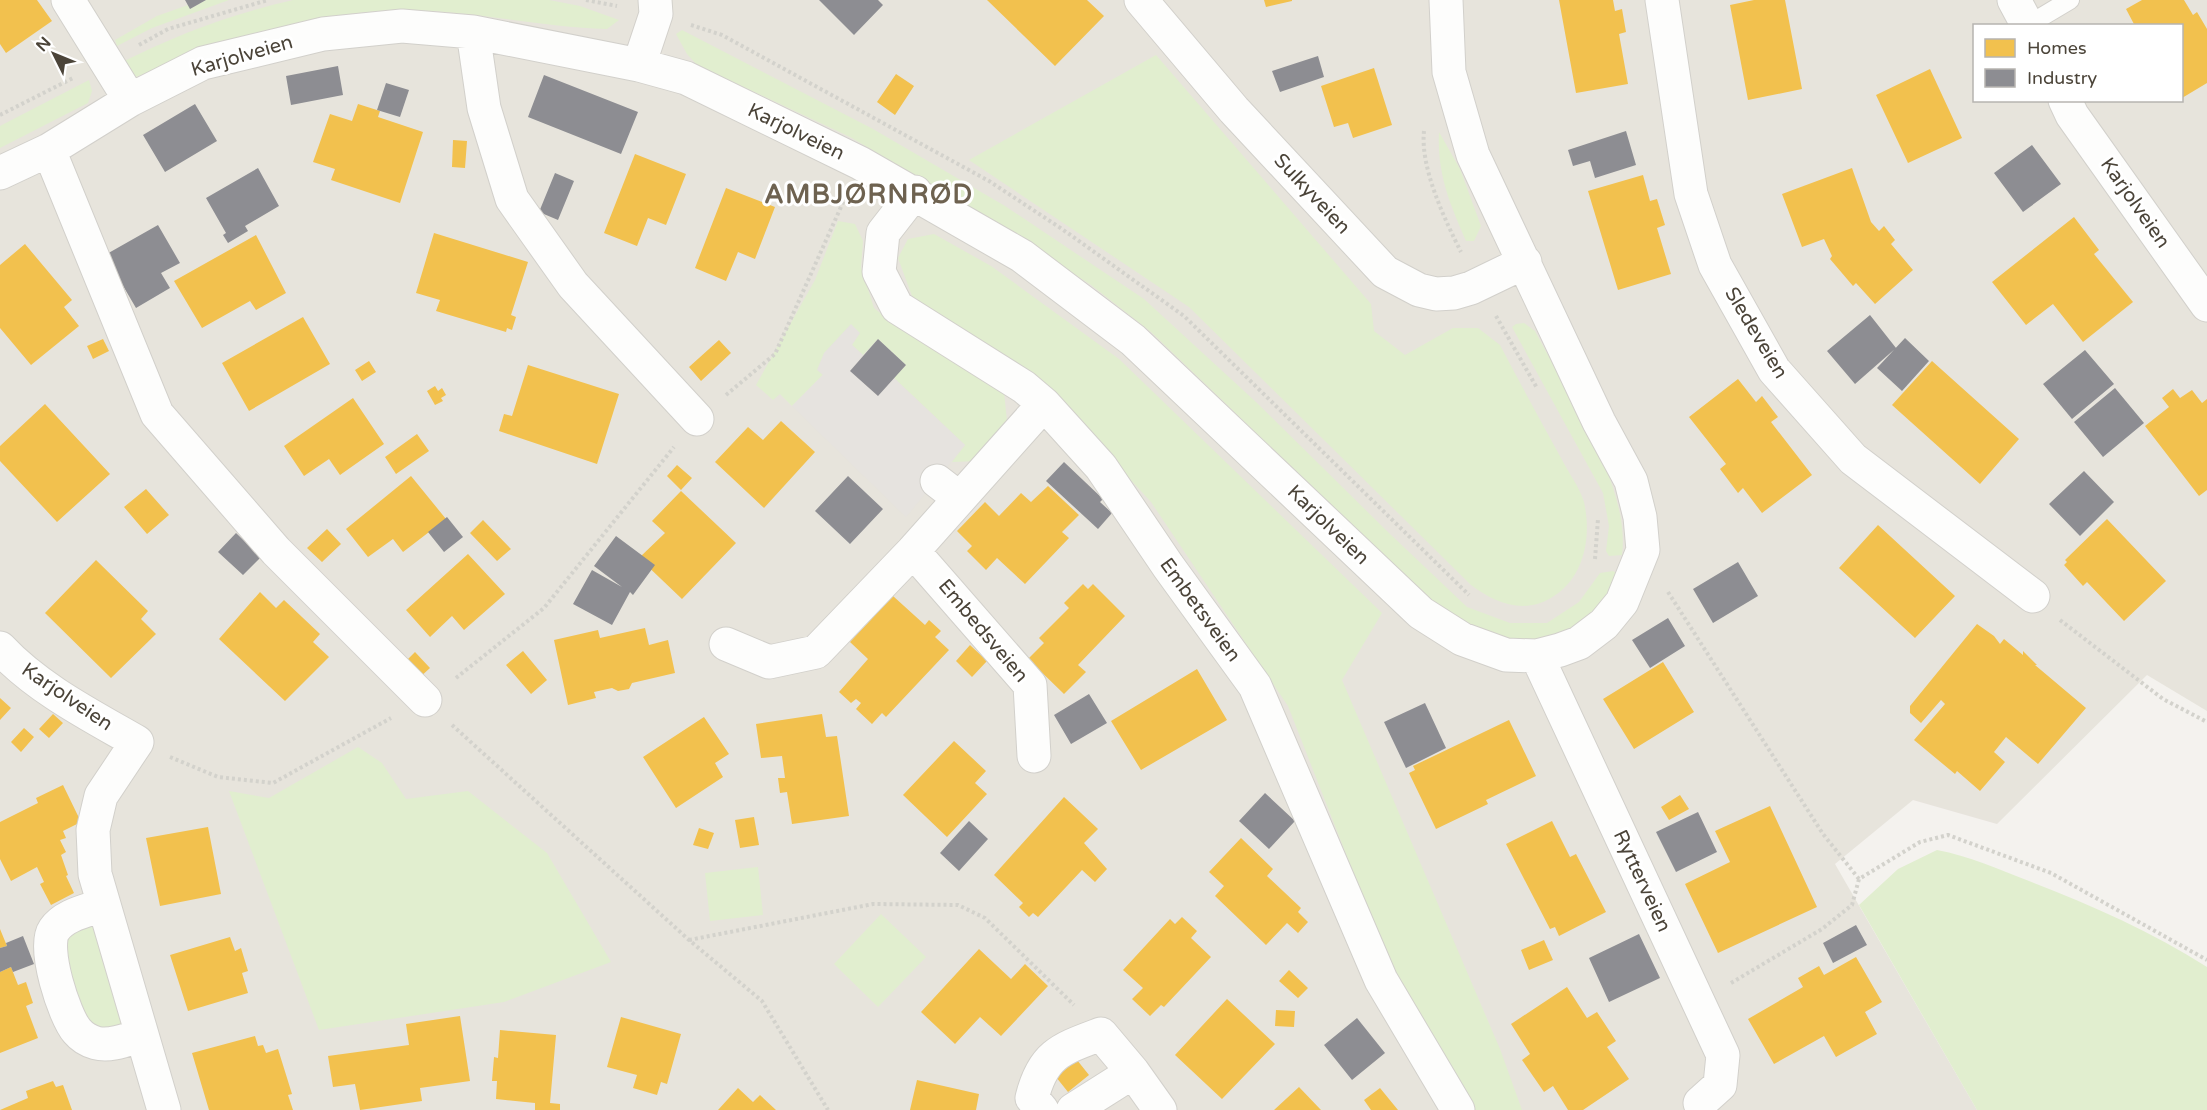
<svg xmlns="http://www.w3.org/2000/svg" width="2207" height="1110" viewBox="0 0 2207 1110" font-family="'Varela Round',sans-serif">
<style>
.residential{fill:#e7e4dc;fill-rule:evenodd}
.green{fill:#e1eecf}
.parking{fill:#e6e3df}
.homes{fill:#f2c14e}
.industry{fill:#8d8d92}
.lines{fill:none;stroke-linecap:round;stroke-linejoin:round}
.lane-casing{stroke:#d2d0cb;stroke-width:20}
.street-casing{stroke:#d2d0cb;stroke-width:35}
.path{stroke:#d3d2cc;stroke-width:4;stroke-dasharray:3 3;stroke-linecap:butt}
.lane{stroke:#fdfdfc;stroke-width:18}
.street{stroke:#fdfdfc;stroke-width:33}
.labels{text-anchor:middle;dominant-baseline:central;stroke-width:6;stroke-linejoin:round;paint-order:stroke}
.street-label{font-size:20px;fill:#4b4439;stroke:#fff}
.district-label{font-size:26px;font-weight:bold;letter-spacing:1.5px;fill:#6e6250;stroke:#fff}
</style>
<rect width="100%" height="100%" fill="#f4f2ee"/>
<path class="residential" d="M0,0h2207v711l-60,-36 -150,149 -84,-24 -78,64 142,246h-1977zM1974,26h208v74h-208z"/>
<path class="green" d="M206,0h23l-77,28 -35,18 -2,-6 42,-24 31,-11 2,4z
M293,0h256l31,6 39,14 -12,9c-68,-2 -136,-19 -205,-19 -94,1 -182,35 -269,68l-13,-15c59,-29 108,-48 173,-63z
M682,30l191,99 132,77 139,93 112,103 133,131 78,74 43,16h37l32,-21 21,-29 13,-2 8,5c-15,20 -30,46 -54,58 -46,22 -92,-4 -130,-28l-286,-274 -60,-47 -118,-76 -123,-72 -153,-72 -10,-11 -11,-20z
M1156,55l215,249 3,27 31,24 48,-27h25l22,17c20,38 40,75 61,113 7,14 19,30 23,44 8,36 0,77 -33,96 -29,17 -57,4 -80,-13l-282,-278 -220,-147z
M89,80l3,11 -4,12 -88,45v-22z
M1439,132l21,37 21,57 -7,15h-8c-16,-38 -29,-66 -27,-109z
M838,221l17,3 8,17 -2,26 13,41 27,22 65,32 38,30 3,29 -27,40 -28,1 13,-17 -71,-67 12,-13 -28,-26 -15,16 -11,-10 -60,61 -12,-12 -7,6 -17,-15 59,-105z
M934,234l57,32 128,93 263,254 -40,67 158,369 22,61h-48l-79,-131 -107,-273 -137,-204 -100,-109 -139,-97 -14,-38 10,-19z
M1524,323l11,8c31,60 96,155 87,224l-13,1 -3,-5 3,-25 -6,-33 -91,-166 4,-3z
M358,747l24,16 24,36 62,-8 79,62 64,109 -107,40 -185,28 -90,-239 40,7z
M1937,850c32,6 61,19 92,31 62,24 122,50 178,86v143h-230l-118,-205 39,-36z
M758,867l5,48 -53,6 -5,-48z
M881,914l45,43 -48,50 -44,-43z
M81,927h11l8,7 26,86 -7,6 -19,7 -22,-17 -14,-75z"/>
<path class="parking" d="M851,324l9,9 -8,12 11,10 -13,16 28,25 16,-18 71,67 -59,72 -114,-111 31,-31 -6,-5 7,-17z"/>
<path class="homes" d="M0,0h37l15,21 -46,32 -6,-9z
M987,0h100l17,16 -49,50z
M1264,0h28v1l-26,6z
M1559,0h54l2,11 7,-2 4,23 -7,2 9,50 -52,9z
M1754,0h31l17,89 -54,11 -18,-95z
M2142,0h42l9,15 4,-3 10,17v54l-25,15v-72h-47l-9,-17z
M1374,68l18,57 -39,13 -5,-15 -14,4 -13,-41z
M1930,69l32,69 -54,25 -32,-68z
M896,74l18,12 -19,29 -18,-13z
M358,104l22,7 -2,6 45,15 -23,71 -69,-23 4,-11 -22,-7 17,-48 22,7z
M453,140l14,1 -2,27 -13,-1z
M635,154l51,20 -20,51 -18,-7 -11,28 -33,-13z
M1852,168l19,54 8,9 5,-5 11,14 -4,4 22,26 -38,34 -19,-21 -3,3 -23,-27 2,-3 -8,-17 -22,8 -20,-53z
M1643,175l7,26 7,-2 8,26 -8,3 14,46 -53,16 -30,-99z
M726,188l49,19 -20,52 -17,-7 -12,29 -31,-13z
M2074,217l25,33 -5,4 39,48 -50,40 -30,-38 -27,21 -34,-43z
M434,233l94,29 -17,53 5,2 -4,13 -5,-2 -1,4 -70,-21 4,-11 -24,-7z
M256,235l30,58 -30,17 -6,-9 -48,27 -28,-47z
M25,244l47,56 -8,7 15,19 -48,39 -31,-37v-63z
M303,317l27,47 -81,47 -27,-48z
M103,339l6,12 -16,8 -6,-13z
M719,340l12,13 -30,28 -12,-14z
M369,361l7,11 -14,9 -7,-11z
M1932,361l87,78 -39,45 -88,-79z
M528,365l91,29 -22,70 -98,-33 5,-17 8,2z
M1738,379l18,23 6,-6 16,21 -7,5 41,53 -50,38 -19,-25 -5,5 -18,-24 6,-5 -37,-47z
M435,386l3,5 4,-3 4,7 -5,3 2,3 -8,4 -8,-14z
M2173,389l7,9 12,-8 10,13 5,-4v91l-8,6 -54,-70 24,-19 -7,-9z
M353,398l31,46 -44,31 -11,-16 -25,17 -20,-30z
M45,404l65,70 -53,48 -57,-61v-15z
M781,421l34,31 -51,56 -49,-46 33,-35 15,13z
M417,434l12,17 -33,23 -11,-17z
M677,465l15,13 -11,12 -14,-14z
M411,476l35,43 -43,33 -10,-13 -25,18 -22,-28z
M1048,486l31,29 -17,17 7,6 -44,46 -28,-26 -11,12 -19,-19 5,-5 -15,-15 28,-29 14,14 22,-23 10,9z
M146,489l23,26 -22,19 -23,-27z
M681,491l55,52 -54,56 -43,-41 26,-25 -13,-12z
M2107,519l59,62 -42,40 -37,-39 -4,4 -19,-21 3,-3 -2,-2z
M483,520l28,29 -14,12 -27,-28z
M1878,525l77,71 -40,42 -76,-70z
M327,529l14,15 -19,18 -15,-14z
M468,554l37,40 -41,36 -12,-14 -22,21 -24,-27z
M96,560l52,51 -7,8 15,15 -45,44 -66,-65z
M1083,584l5,5 5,-5 32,32 -47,49 8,7 -22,22 -36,-35 16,-16 -5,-5 30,-30 -5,-5z
M260,592l16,16 8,-8 36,34 -7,8 16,15 -44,44 -66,-62z
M893,596l32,29 4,-5 12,11 -6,6 14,13 -63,67 -4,-4 -10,11 -16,-15 5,-6 -5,-4 -5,4 -12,-11 29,-33 -18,-17z
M1977,624l17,12 6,8 4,-5 19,16v-4l14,14h-2l51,43 -48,56 -32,-27 -12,15 11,10 -25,29 -23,-20 -2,3 -41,-34 31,-36 -4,-4 -20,23 -11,-10v-7z
M645,628l4,17 19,-5 7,33 -43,10 -3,6 -11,2 -6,-3 -18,4 2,6 -28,7 -14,-65 44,-10 2,8z
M970,645l17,16 -15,16 -16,-16z
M523,651l24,29 -16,14 -25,-29z
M415,652l15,16 -11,10 -15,-15z
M1663,662l31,50 -60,37 -31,-50z
M1197,669l30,51 -86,50 -30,-49z
M0,698l11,10 -11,12z
M53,714l10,9 -14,15 -10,-9z
M822,714l4,23 11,-1 12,80 -57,8 -5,-32 -7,1 -2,-15h7l-3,-22 -21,2 -5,-34z
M704,717l25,37 -14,9 8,14 -47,31 -33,-51z
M1509,720l27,56 -50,24 2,4 -52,25 -27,-56 6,-3 -2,-4z
M24,728l10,9 -13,15 -10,-10z
M954,741l32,30 -11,12 12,11 -40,43 -44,-42z
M63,785l18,37 -18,9 3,7 -6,2 6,12 -5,3 7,20 -2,1 8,17 -23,12 -11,-21 4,-2 -7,-15 -26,14 -11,-22v-37l38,-19 -2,-5z
M1680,795l9,14 -20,11 -8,-13z
M1064,797l34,32 -14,14 23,26 -12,13 -13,-12 -44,47 -5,-4 -4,4 -10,-10 4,-4 -29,-28z
M1770,806l47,101 -99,46 -33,-69 45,-22 -15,-31z
M754,817l5,28 -19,3 -5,-28z
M1552,821l18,36 6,-3 30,58 -47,24 -4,-9 -5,2 -44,-85z
M208,827l13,67 -61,12 -14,-68z
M699,828l15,5 -6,16 -15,-4z
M1241,838l32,31 -6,7 34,32 -3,4 10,10 -10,11 -11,-10 -21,22 -51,-49 9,-10 -15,-14z
M1182,917l15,14 -6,7 20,19 -47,50 -3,-2 -11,11 -18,-17 11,-11 -20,-18 47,-51 5,5z
M0,929l7,17 -7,2z
M230,937l5,14 6,-3 7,23 -6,2 6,20 -60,18 -18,-56z
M1544,940l9,20 -24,10 -8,-20z
M979,949l32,30 14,-15 23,22 -47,50 -21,-19 -25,27 -34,-32z
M1856,957l26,45 -17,10 12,22 -41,23 -12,-21 -50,28 -26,-45 55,-32 -5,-9 21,-12 5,9z
M11,967l7,18 8,-3 7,21 -7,3 12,32 -38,15v-81z
M1289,970l19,18 -10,10 -19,-17z
M1567,987l20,31 10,-6 19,29 -9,6 22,32 -46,31h-15l-15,-24 -9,6 -22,-32 8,-6 -19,-30z
M1227,999l48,45 -53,55 -47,-44z
M1276,1010l19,1 -1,16 -19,-1z
M460,1016l10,65 -50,7 2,13 -62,9 -5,-26 -22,3 -5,-31 81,-11 -3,-21z
M621,1017l60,17 -14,50 -6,-2 -4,13 -24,-7 4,-13 -30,-8z
M500,1030l56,5 -6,68 10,1v6h-25v-7l-39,-4 1,-18h-5l2,-24 4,1z
M255,1036l3,10 5,-1 3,8 12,-4 14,45 -4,1 5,15h-84l-17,-57z
M1077,1060l12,15 -21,17 -12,-15z
M917,1080l62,14 -3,16h-66z
M53,1081l3,6 7,-2 9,25h-72l28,-12 -2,-7z
M1299,1087l22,23h-47z
M738,1088l15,14 7,-7 16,15h-58z
M1380,1088l18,22h-27l-7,-10z"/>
<path class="industry" d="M185,0h21l-16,9z
M819,0h59l5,5 -29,30z
M1318,56l6,21 -44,15 -8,-21z
M338,66l5,29 -52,10 -5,-29z
M544,75l94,37 -17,42 -93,-37z
M386,83l23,7 -9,27 -23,-7z
M195,104l22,37 -52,31 -22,-37z
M1626,131l10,34 -41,13 -5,-17 -17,5 -5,-16z
M2032,145l29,39 -38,28 -29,-39z
M258,168l21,38 -34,20 3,5 -20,12 -5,-8 3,-2 -20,-35z
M555,173l19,8 -16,39 -19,-8z
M158,225l22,38 -19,10 9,15 -34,20 -31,-53z
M1870,315l26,33 -41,36 -28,-33z
M1905,338l24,23 -27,30 -25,-23z
M878,339l28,26 -28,31 -28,-25z
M2085,350l29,34 -42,35 -29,-35z
M2115,388l29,35 -41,34 -29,-35z
M1064,462l39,37 -3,3 12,11 -14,16 -52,-48z
M2084,471l30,31 -34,34 -31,-32z
M848,476l35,33 -33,35 -35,-33z
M447,517l16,20 -19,15 -16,-20z
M236,533l25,24 -18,18 -25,-23z
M616,536l39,29 -22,30 -3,-3 -18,33 -39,-21 19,-34 30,17 -28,-21z
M1738,562l20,34 -45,27 -20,-34z
M1668,618l17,28 -35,22 -18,-28z
M1089,694l18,29 -36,21 -17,-29z
M1425,703l21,45 -40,20 -22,-46z
M1265,793l30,28 -26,28 -30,-28z
M1698,812l19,40 -41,20 -20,-40z
M969,821l19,18 -29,32 -19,-18z
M1856,925l11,20 -34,18 -10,-20z
M1639,934l21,44 -51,24 -20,-44z
M23,936l11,28 -21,8 -2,-5 -11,5v-24l7,-2 -1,-3z
M1357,1018l28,35 -33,27 -28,-35z"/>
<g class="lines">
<g class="lane-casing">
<path id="lane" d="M2028,25l42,-25"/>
</g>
<g class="street-casing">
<path id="street" d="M68,0l62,100
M1141,0l93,110 151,162 34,18 17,4 18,-1 17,-5 54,-26
M1662,0l29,194 24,71 59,105 79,89 180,137
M2014,0l14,26
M473,32l11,76 28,91 61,86 124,134
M639,65l17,-51 -1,-14
M2065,100l7,15 135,190
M49,150l108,264 119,137 149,149
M0,173l49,-23 81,-50 73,-37 120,-29 79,-8 71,6 166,33 47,13 174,85 162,93 111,84 288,273 41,26 44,16 31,1 23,-6 19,-7 25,-19 18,-22 21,-52 -3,-33 -9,-36 -32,-59 -126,-267 -24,-83 -3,-72
M915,192l-32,41 -4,39 18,35 127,80 20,17 57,63 67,99 87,120 126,294 77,130
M937,481l22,17
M913,551l117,134 4,71
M726,644l43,18 47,-10 97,-101 131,-147
M0,648c37,40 90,67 137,94l-36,54 -8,34 2,44 69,236
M1537,656l186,399 -3,30 -20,18
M103,905c-17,6 -39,10 -49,25 -12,17 10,86 23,101 5,6 12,10 19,12 15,4 32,-4 46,-8
M1042,1110l-10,-12c11,-44 29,-49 69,-64l32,38 27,38
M1073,1110l60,-38"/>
</g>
<path class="path" d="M586,0l31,6
M691,25l31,10 267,146 73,48 122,87 285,279
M139,45l29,-16 100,-29
M0,115l73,-37
M1424,131c-4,37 21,89 37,121
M1496,316l41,72
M726,395l49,-41 70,-156
M1595,559l3,-40
M1668,592l155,242 36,45 61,-37 28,-7 103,38 156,87
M2060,620l103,79 44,23
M456,678l88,-70 130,-161
M452,725l237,215 73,61 66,109
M170,757l48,20 55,6 118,-65
M689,940l184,-36 85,1 27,13 89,87
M1731,983l91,-54 30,-24 7,-26"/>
<use href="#lane" class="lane"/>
<use href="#street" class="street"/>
</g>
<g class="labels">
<g class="street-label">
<text transform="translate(242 56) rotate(-16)">Karjolveien</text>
<text transform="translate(796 132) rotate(26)">Karjolveien</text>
<text transform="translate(1312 194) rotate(47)">Sulkyveien</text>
<text transform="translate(2135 203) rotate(55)">Karjolveien</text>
<text transform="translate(1756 333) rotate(59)">Sledeveien</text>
<text transform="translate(1328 525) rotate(44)">Karjolveien</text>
<text transform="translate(1200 610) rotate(54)">Embetsveien</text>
<text transform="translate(983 631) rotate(50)">Embedsveien</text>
<text transform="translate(67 697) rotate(34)">Karjolveien</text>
<text transform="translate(1642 881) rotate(65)">Rytterveien</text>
</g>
<g class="district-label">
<text x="869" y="194">AMBJØRNRØD</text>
</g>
</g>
<rect x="1973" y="24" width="210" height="78" fill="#ffffff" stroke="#b7b4b0" stroke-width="1.5"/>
<rect x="1985" y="39" width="30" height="18" fill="#f2c14e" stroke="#b7b4b0" stroke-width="1.5"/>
<text x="2027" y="54" font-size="18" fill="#4b4439">Homes</text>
<rect x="1985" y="69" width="30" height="18" fill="#8d8d92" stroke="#b7b4b0" stroke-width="1.5"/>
<text x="2027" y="84" font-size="18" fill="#4b4439">Industry</text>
<g transform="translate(54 54) rotate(313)" stroke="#ffffff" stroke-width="4.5" paint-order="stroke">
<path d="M0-4.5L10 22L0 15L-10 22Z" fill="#4b4439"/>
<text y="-9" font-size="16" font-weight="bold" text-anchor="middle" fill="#4b4439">N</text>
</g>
</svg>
